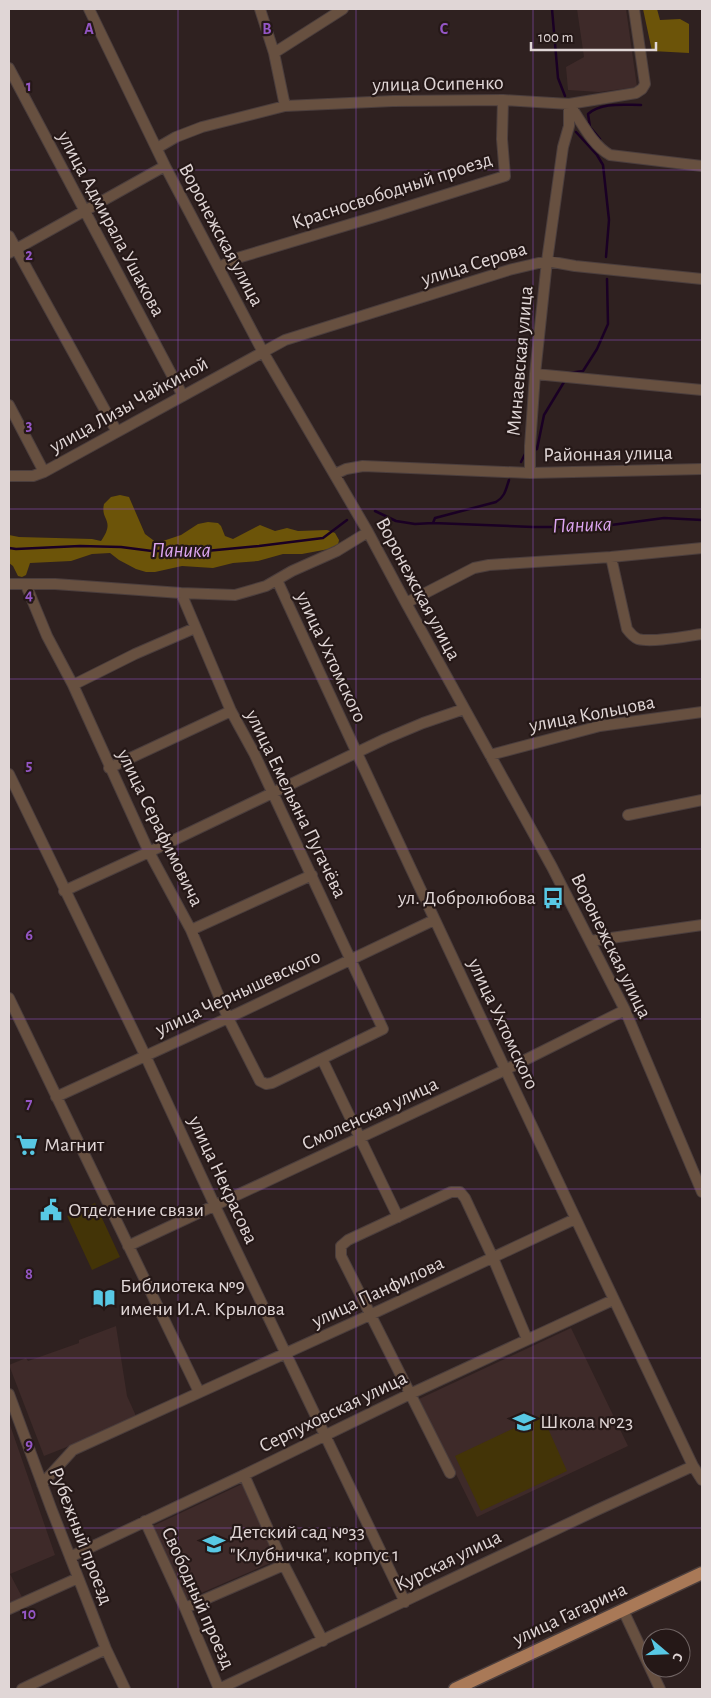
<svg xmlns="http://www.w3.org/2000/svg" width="711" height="1698" viewBox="0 0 711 1698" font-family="'Alegreya Sans',sans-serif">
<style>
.built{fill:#3e2a29}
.green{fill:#433407}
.forest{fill:#6c5409}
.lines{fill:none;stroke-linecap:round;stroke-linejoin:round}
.stream{stroke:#1a0024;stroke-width:2.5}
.minor-casing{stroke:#4b3e3d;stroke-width:12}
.major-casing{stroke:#4b3e3d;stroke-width:15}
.minor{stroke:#675040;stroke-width:10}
.major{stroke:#a97957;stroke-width:12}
.grid{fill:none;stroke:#9456c5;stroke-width:1;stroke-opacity:0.55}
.labels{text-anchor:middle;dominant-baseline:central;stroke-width:4.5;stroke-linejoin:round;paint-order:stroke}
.street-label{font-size:20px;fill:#e0d6d6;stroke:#251817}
.poi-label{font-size:20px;fill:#e0d6d6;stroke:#251817;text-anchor:start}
.water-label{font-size:21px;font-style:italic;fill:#dda6f2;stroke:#251817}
.grid-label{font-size:16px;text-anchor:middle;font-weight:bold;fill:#9456c5;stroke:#251817;stroke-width:4.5;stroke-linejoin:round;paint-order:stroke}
</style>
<rect width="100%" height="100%" fill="#2f2120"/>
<path class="built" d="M577,9h49l11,78 -38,5 -31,-2 -2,-23 18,-10z
M116,1326l11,70 9,20 -49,23 -43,17 -35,-91 17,-7 2,3 51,-18v-3z
M571,1328l57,118 -151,71 -58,-118z
M9,1422l46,133 -45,19 12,23 -13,6z
M242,1484l35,76 -92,40 -34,-73z"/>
<path class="green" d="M95,1203l25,54 -28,13 -25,-54z
M542,1415l25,56 -86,40 -26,-55z"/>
<path class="forest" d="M643,9h14l3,11 20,-1 9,5v29l-37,-2z
M120,495l9,2 16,37 12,9 24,-8 17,-11 10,-2 10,1 3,3 4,10 8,3 27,-14 15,6 12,-3 11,3 29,-1 8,3 4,7 -1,5 -4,3 -32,6h-19l-25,7 -25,2 -20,5 -31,-2 -27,6h-9l-10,-3 -17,-9 -9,-7 -18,1 -21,7 -41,2 -4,12 -4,2 -4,-1 -5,-10 -4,-3v-28l10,2 73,2 9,2c15,-22 -1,-20 3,-37l7,-7z"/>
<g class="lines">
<path class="stream" d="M552,9l6,69 7,18
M576,132l21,23 6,10 6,55 -3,37
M600,139l-10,-12 -2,-13c13,-12 36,-9 53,-9
M569,373l14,-2 14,-22 11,-25 -1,-45
M533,450l4,-1 7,-34 20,-33
M521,462l5,-10
M375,511l21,10 19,3 18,-1 100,4h63l68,-9 38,2
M433,523l2,-5 61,-16c9,-5 10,-13 13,-22
M9,548l7,1 64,-3 41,1 31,4h54l53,-5 64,-8 24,-18"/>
<g class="minor-casing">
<path id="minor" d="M89,9l76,157 98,186 105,180 38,71 146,264 73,143 77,182
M260,9l14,44 11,53
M274,53l69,-44
M9,68l174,328
M569,104c12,17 23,41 41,51l92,11
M157,148l19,-11 26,-10 83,-21 108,-5 110,-1 66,4 67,-11 6,-4 3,-5 -11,-75
M9,236l108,196
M9,253l156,-87
M220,267l14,-8 147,-44 124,-39 -3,-37 1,-39
M535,374l167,16
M9,405l35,67
M530,473v-27l5,-72 12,-113 16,-114 6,-21v-22
M335,474l11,-5 17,-3 167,7 172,-4
M9,476h24l11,-4 241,-132 224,-70 38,-9 28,5 127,13
M611,557l16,72c3,4 6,8 11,10 14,4 49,-3 64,-5
M277,580c136,297 276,591 416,886l9,14
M9,584h46l126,9 54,2 31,-9 26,-15 45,-20 31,-19
M26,585l21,51 26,49 76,167 42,78 37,88 32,63 6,3 6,-1 111,-54 -129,-276 -23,-42 -50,-118
M406,603l68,-35 15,-3 122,-8 91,-9
M73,685l62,-31 60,-26
M490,755l110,-29 102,-14
M109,768l122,-57
M9,774l136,281 70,151 190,396
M628,815l74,-15
M64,891l85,-39 236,-113 38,-16 41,-14
M191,930l121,-55
M590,941l112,-16
M9,998l190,394
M322,1059l76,158
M56,1097l172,-79 206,-98
M128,1246l377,-176 120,-60
M9,1394l42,114 55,141 19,40
M450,1473l-109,-217v-10l7,-6 103,-48h9l5,6 28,60 34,81
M244,1475l40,90 39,76
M42,1484l31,-34 299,-136 203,-95
M145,1521l40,87 34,81
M70,1557l174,-82 166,-81 203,-94
M185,1608l99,-43
M9,1609l69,-31
M623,1610l37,79
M22,1689l84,-40
M219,1689l378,-179 96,-44"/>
</g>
<g class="major-casing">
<path id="major" d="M455,1689l247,-116"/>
</g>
<use href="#minor" class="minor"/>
<use href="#major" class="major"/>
</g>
<path class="grid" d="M178,9v1680M356,9v1680M533,9v1680M9,170h693M9,340h693M9,509h693M9,679h693M9,849h693M9,1019h693M9,1189h693M9,1358h693M9,1528h693"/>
<defs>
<g id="bus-bare" transform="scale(1.725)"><path d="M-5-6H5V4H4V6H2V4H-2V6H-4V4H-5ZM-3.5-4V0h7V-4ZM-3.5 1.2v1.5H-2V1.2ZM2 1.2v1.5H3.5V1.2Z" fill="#58c8e4" stroke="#251817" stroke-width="2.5" paint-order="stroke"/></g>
<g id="supermarket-bare" transform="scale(1.725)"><path d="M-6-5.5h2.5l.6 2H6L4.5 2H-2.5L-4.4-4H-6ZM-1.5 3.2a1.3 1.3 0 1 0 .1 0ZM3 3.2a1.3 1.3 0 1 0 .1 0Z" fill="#58c8e4" stroke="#251817" stroke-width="2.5" paint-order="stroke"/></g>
<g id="civic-bare" transform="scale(1.725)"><path d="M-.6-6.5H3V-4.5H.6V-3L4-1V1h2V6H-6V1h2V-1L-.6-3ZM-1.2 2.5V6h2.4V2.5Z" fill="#58c8e4" stroke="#251817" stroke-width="2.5" paint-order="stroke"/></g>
<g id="library-bare" transform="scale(1.725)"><path d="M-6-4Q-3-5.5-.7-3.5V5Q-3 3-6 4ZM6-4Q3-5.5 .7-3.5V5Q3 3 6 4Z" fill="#58c8e4" stroke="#251817" stroke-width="2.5" paint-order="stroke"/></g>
<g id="school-bare" transform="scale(1.725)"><path d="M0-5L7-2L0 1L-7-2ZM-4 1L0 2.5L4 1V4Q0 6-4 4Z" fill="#58c8e4" stroke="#251817" stroke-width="2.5" paint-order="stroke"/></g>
</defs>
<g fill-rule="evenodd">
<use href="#bus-bare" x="553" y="898"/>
<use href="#supermarket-bare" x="27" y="1145"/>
<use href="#civic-bare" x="51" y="1210"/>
<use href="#library-bare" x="104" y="1298"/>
<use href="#school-bare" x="524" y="1422"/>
<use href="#school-bare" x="214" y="1544"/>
</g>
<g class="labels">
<g class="street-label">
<text transform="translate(438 84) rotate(-1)">улица Осипенко</text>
<text transform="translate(392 191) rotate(-18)">Красносвободный проезд</text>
<text transform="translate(111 224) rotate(62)">улица Адмирала Ушакова</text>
<text transform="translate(221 235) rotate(62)">Воронежская улица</text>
<text transform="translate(474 264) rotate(-17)">улица Серова</text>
<text transform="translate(520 361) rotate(-85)">Минаевская улица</text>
<text transform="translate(129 405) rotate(-29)">улица Лизы Чайкиной</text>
<text transform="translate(608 454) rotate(-1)">Районная улица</text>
<text transform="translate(418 589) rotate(62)">Воронежская улица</text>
<text transform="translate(331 657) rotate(65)">улица Ухтомского</text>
<text transform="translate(592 714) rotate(-11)">улица Кольцова</text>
<text transform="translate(296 804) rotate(64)">улица Емельяна Пугачёва</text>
<text transform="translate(160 828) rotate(64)">улица Серафимовича</text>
<text transform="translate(611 946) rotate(64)">Воронежская улица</text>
<text transform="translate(238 993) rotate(-25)">улица Чернышевского</text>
<text transform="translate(503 1024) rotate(65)">улица Ухтомского</text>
<text transform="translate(370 1114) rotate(-25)">Смоленская улица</text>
<text transform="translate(223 1180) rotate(65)">улица Некрасова</text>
<text transform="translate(378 1292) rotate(-25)">улица Панфилова</text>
<text transform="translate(333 1412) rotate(-26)">Серпуховская улица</text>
<text transform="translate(81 1536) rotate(69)">Рубежный проезд</text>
<text transform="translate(448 1561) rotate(-26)">Курская улица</text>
<text transform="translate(198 1598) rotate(66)">Свободный проезд</text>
<text transform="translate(570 1614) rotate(-25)">улица Гагарина</text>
</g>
<g class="poi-label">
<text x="536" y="898" text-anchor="end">ул. Добролюбова</text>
<text x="44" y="1145">Магнит</text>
<text x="68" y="1210">Отделение связи</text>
<text x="120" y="1286">Библиотека №9<tspan x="120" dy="23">имени И.А. Крылова</tspan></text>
<text x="540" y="1422">Школа №23</text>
<text x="230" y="1532">Детский сад №33<tspan x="230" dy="23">"Клубничка", корпус 1</tspan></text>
</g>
<g class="water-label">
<text transform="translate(582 525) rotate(-2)">Паника</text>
<text x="181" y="550">Паника</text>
</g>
</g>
<g class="grid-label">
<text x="89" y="34">A</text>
<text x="267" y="34">B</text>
<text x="444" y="34">C</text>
<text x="29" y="91">1</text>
<text x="29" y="260">2</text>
<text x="29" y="430">3</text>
<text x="29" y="600">4</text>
<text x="29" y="770">5</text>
<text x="29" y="940">6</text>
<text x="29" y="1109">7</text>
<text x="29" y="1279">8</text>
<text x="29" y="1449">9</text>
<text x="29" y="1619">10</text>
</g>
<rect width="711" height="1698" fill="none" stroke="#e0d6d6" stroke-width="20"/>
<g transform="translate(666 1653) rotate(109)"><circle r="24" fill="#251817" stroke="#706463"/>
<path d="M0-4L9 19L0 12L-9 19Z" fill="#58c8e4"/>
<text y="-8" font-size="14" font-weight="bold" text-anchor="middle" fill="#e0d6d6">С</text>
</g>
<path d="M531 42v8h125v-8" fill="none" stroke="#e0d6d6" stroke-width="2.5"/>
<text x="538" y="42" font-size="15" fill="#e0d6d6" stroke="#251817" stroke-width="4" paint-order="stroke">100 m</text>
</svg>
